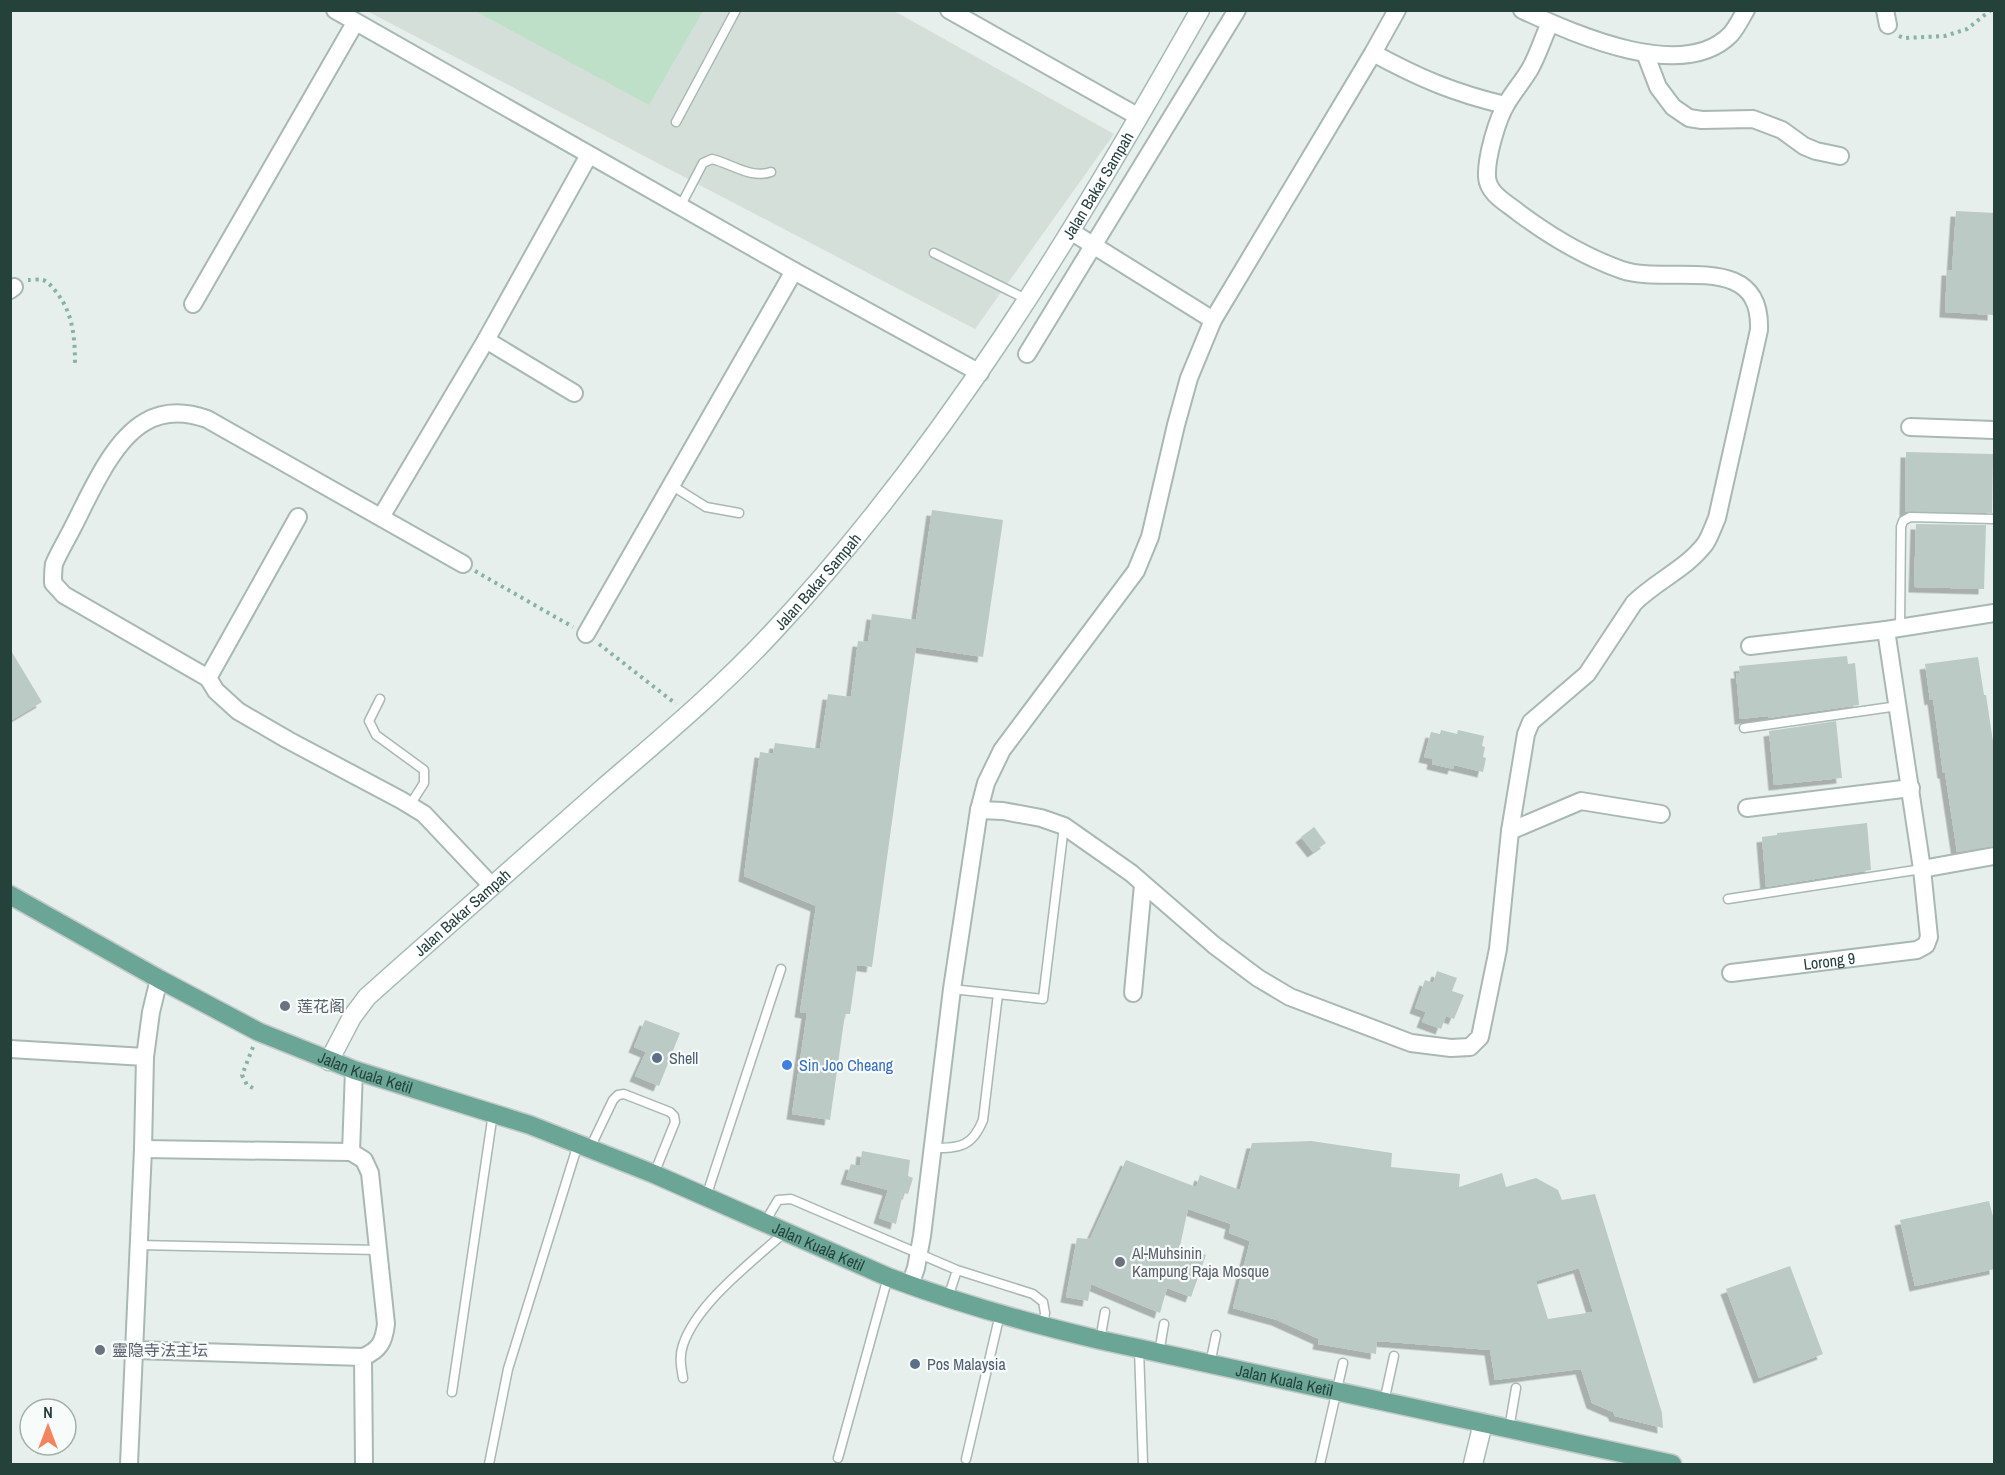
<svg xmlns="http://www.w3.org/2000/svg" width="2005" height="1475" viewBox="0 0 2005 1475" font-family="'Archivo Narrow','Noto Sans SC',sans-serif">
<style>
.built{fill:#d4dfda}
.green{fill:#bfe0c8}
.building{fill:#bbcac4;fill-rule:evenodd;filter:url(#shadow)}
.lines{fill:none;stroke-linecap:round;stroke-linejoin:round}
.lane-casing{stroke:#a8b8b2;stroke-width:11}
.street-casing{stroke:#a8b8b2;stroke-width:20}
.secondary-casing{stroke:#a4bbb3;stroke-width:21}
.primary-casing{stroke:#c2cac8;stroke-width:21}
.path{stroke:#86b3a5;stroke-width:4;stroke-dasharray:3 4.5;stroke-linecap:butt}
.lane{stroke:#fff;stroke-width:8}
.street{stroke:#fff;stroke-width:16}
.secondary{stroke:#fff;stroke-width:18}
.primary{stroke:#6aa596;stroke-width:18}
.worship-dot{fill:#6b7280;stroke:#f7fbf9;stroke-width:2}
.service-dot{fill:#5c6f8a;stroke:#f7fbf9;stroke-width:2}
.shop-dot{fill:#3f7fe0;stroke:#f7fbf9;stroke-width:2}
.labels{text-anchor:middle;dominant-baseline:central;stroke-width:4.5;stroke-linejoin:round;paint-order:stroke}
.street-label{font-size:16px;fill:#24423a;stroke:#f7fbf9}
.worship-label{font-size:16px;fill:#5b616d;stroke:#f7fbf9;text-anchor:start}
.service-label{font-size:16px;fill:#4e5e75;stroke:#f7fbf9;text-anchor:start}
.shop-label{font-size:16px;fill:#366cbe;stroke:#f7fbf9;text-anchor:start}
</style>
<defs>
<filter id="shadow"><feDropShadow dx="-5.5" dy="5.5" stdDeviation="0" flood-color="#0004"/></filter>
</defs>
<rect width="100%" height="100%" fill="#e6efeb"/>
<path class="built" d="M367,11h527l220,123 -139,195z"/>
<path class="green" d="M475,11h228l-54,94z"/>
<path class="building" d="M1956,211l39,2 -2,102 -48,-3 2,-42h5z
M1906,452l87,2 -1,59 -87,-1z
M932,510l71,10 -20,137 -67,-10 -44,320 -15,-2 -7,49h-5l-15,106 -38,-6 15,-101 -7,-1 16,-106 -72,-30 16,-124 13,2 2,-11 45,6 8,-55 23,3 7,-56 10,1 4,-28 44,6z
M1916,524l70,1 -2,64 -70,-2z
M10,649l32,53 -32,19z
M1847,656l1,8 7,-1 4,42 -91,13v-2l-28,3 -4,-46h4l-1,-7z
M1978,657l6,38h2l9,60v91l-38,6 -12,-79h-2l-10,-74 -3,1 -5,-36z
M1836,721l6,57 -68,7 -5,-54z
M1441,730l16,4 1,-4 26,6 -2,10 3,1 -2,10 3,1 -3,14 -29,-7 -1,4 -21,-5 1,-5 -9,-2 7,-25 9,2z
M1867,823l4,47 -105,17 -4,-50 15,-2v-2z
M1314,827l12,16 -13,9 -12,-15z
M1437,971l20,7 -5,13 12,4 -10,24 -8,-3 -5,13 -19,-7 4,-10 -11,-4 10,-28 8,3z
M645,1020l35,13 -21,53 -24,-10 11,-24 -12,-5z
M1311,1141l81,12 -1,14 69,7 -1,13 43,-14 4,14 30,-9 22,12 4,10 33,-6 67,219 1,15 -48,-12 -2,-4 -21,-9 -11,-34 -86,11 -5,-30 -113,-9 -1,13 -58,-10 1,-5 -42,-19 -44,-12 17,-67 -21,-8 2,-9 -43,-15 -8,37 26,9 -15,42 -24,-9 -7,25 -69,-29 -3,17 -22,-4 11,-59 13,1 36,-79 70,27 4,-12 40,15 12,-47zM1579,1268l14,44 -45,7 -12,-38z
M862,1151l48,9 -2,16 5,2 -5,16 -5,-1 -7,31 -17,-6 9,-28 -42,-11 5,-15 9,2z
M1989,1201l6,23v45l-80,17 -15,-66z
M1790,1266l33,88 -64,24 -33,-89z"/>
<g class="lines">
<g class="lane-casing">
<path id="lane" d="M676,122l60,-112
M680,207l23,-44 9,-4c20,5 39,20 59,13
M934,253l94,47
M671,485l35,22 33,6
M1900,626l1,-99 2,-6 7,-4 84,2
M380,699l-11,22 7,14 48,35v13l-14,22
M1744,728l154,-22
M1728,899l194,-30
M998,994l45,5 21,-173
M590,1148l23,-48 5,-5 6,-1 46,18 4,4 1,6 -21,52
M933,1148c27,0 39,-1 50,-28l15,-126 -46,-5
M706,1197l75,-228
M765,1222l13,-22 13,-1 166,71 76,24 10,8 2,11 -2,14
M139,1245l239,5
M948,1298l9,-28
M1100,1340l5,-28
M1139,1349l4,115
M1159,1353l5,-29
M1210,1364l6,-29
M683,1378c-2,-11 -4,-22 0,-33 14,-42 69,-83 102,-113
M452,1392l41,-279
M1384,1402l10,-46
M1509,1429l7,-41
M838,1458l50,-181
M966,1459l34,-145
M489,1464l19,-95 70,-225
M1320,1464l23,-101"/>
</g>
<g class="street-casing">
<g id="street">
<path d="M335,10l459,261 186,102"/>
<path d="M949,10l190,107"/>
<path d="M1522,10c51,23 161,74 209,24 6,-7 10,-16 15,-24"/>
<path d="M1885,10l3,15"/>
<path d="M1373,53c46,25 81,40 132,52"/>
<path d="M1645,53l13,34 15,20 16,11 13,2 51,-1 29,11 22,16 12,5 24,5"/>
<path d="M1072,232l141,88"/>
<path d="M10,290l4,-3"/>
<path d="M193,304l162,-281"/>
<path d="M486,340l88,53"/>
<path d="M1027,354l210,-344"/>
<path d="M1910,427l84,3"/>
<path d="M298,517l-90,161 8,13 22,20 50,29 113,60 23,14 68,72"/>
<path d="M381,517l105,-177 103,-185"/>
<path d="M586,634l208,-363"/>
<path d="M1750,646l136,-16"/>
<path d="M208,678l-144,-83 -11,-12c0,-6 0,-13 1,-19 5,-12 13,-25 19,-37 17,-33 39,-86 72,-105 20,-12 42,-10 62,-3l256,145"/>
<path d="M1747,808l164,-20"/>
<path d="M979,810l24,1 38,7 23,8 67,47 83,72 44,33 32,19 121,46 40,5 19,-1 10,-10 18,-88 12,-118 16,-97 5,-12 56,-48 47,-71c22,-22 52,-34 71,-59 5,-7 8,-17 12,-26l42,-188c3,-81 -90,-44 -137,-60 -37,-13 -72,-34 -103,-57 -12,-10 -31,-19 -32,-36 -1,-19 10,-58 20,-74 7,-12 16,-22 23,-34 8,-14 13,-31 20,-46"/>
<path d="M1510,831l71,-30 80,13"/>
<path d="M1922,869l72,-13"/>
<path id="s1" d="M1731,973l186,-23 9,-5 3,-8 -7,-68 -36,-239 108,-17"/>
<path d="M1133,993l10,-108"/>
<path d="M10,1049l135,8"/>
<path d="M143,1149l208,3 13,8 6,13 16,151c-2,17 -6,26 -23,33"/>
<path d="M351,1152l3,-82"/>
<path d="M910,1285l6,-17 6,-32 30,-247 27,-179 7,-27 16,-33 134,-179 14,-34 26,-112 13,-47 24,-58 160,-267 24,-43"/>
<path d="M134,1350l229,7 1,107"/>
<path d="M129,1464l14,-315 2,-92 6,-45 8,-33"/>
</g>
</g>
<g class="secondary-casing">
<g id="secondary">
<path id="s2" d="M329,1061l23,-44 15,-20c78,-70 157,-139 235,-208 58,-50 117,-99 169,-155 175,-187 303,-402 429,-624"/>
<path d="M1473,1464l10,-41"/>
</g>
</g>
<g class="primary-casing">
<g id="primary">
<path id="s3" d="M10,895l149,84 100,53 95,38 176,55 124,49 234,103c69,26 140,46 212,63l572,124"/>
</g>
</g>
<path class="path" d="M1899,36l5,2 41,-2 22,-7 24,-19
M28,280c4,0 11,-1 15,0 6,2 10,8 14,13 17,22 18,47 18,74
M475,571l98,56
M599,644l77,60
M253,1047l-11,28 5,10 10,5"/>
<use href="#lane" class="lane"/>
<use href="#street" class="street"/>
<use href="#secondary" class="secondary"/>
<use href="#primary" class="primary"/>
</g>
<g class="worship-dot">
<circle cx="285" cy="1006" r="6"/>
<circle cx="1120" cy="1262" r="6"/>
<circle cx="100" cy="1350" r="6"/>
</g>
<g class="service-dot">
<circle cx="657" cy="1058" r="6"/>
<circle cx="915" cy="1364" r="6"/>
</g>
<circle class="shop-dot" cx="787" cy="1065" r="6"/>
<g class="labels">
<g class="street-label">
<text stroke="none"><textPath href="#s2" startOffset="1174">Jalan Bakar Sampah</textPath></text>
<text stroke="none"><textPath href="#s2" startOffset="688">Jalan Bakar Sampah</textPath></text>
<text stroke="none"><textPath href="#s2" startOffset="202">Jalan Bakar Sampah</textPath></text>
<text stroke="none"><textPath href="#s1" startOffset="99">Lorong 9</textPath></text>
<text stroke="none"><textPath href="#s3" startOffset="398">Jalan Kuala Ketil</textPath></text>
<text stroke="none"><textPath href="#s3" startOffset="884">Jalan Kuala Ketil</textPath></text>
<text stroke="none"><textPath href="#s3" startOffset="1370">Jalan Kuala Ketil</textPath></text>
</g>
<g class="worship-label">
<text x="297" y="1006">莲花阁</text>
<text x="1132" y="1253">Al-Muhsinin<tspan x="1132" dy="18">Kampung Raja Mosque</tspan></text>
<text x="112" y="1350">靈隐寺法主坛</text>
</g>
<g class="service-label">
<text x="669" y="1058">Shell</text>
<text x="927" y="1364">Pos Malaysia</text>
</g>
<g class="shop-label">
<text x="799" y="1065">Sin Joo Cheang</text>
</g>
</g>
<rect width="2005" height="1475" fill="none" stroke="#24423a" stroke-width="24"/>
<g transform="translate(48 1427)"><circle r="28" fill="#f7fbf9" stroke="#a3b1ad" stroke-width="1.5"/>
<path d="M0-4.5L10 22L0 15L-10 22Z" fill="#f4845f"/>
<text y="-9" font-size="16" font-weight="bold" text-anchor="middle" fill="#24423a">N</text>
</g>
</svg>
